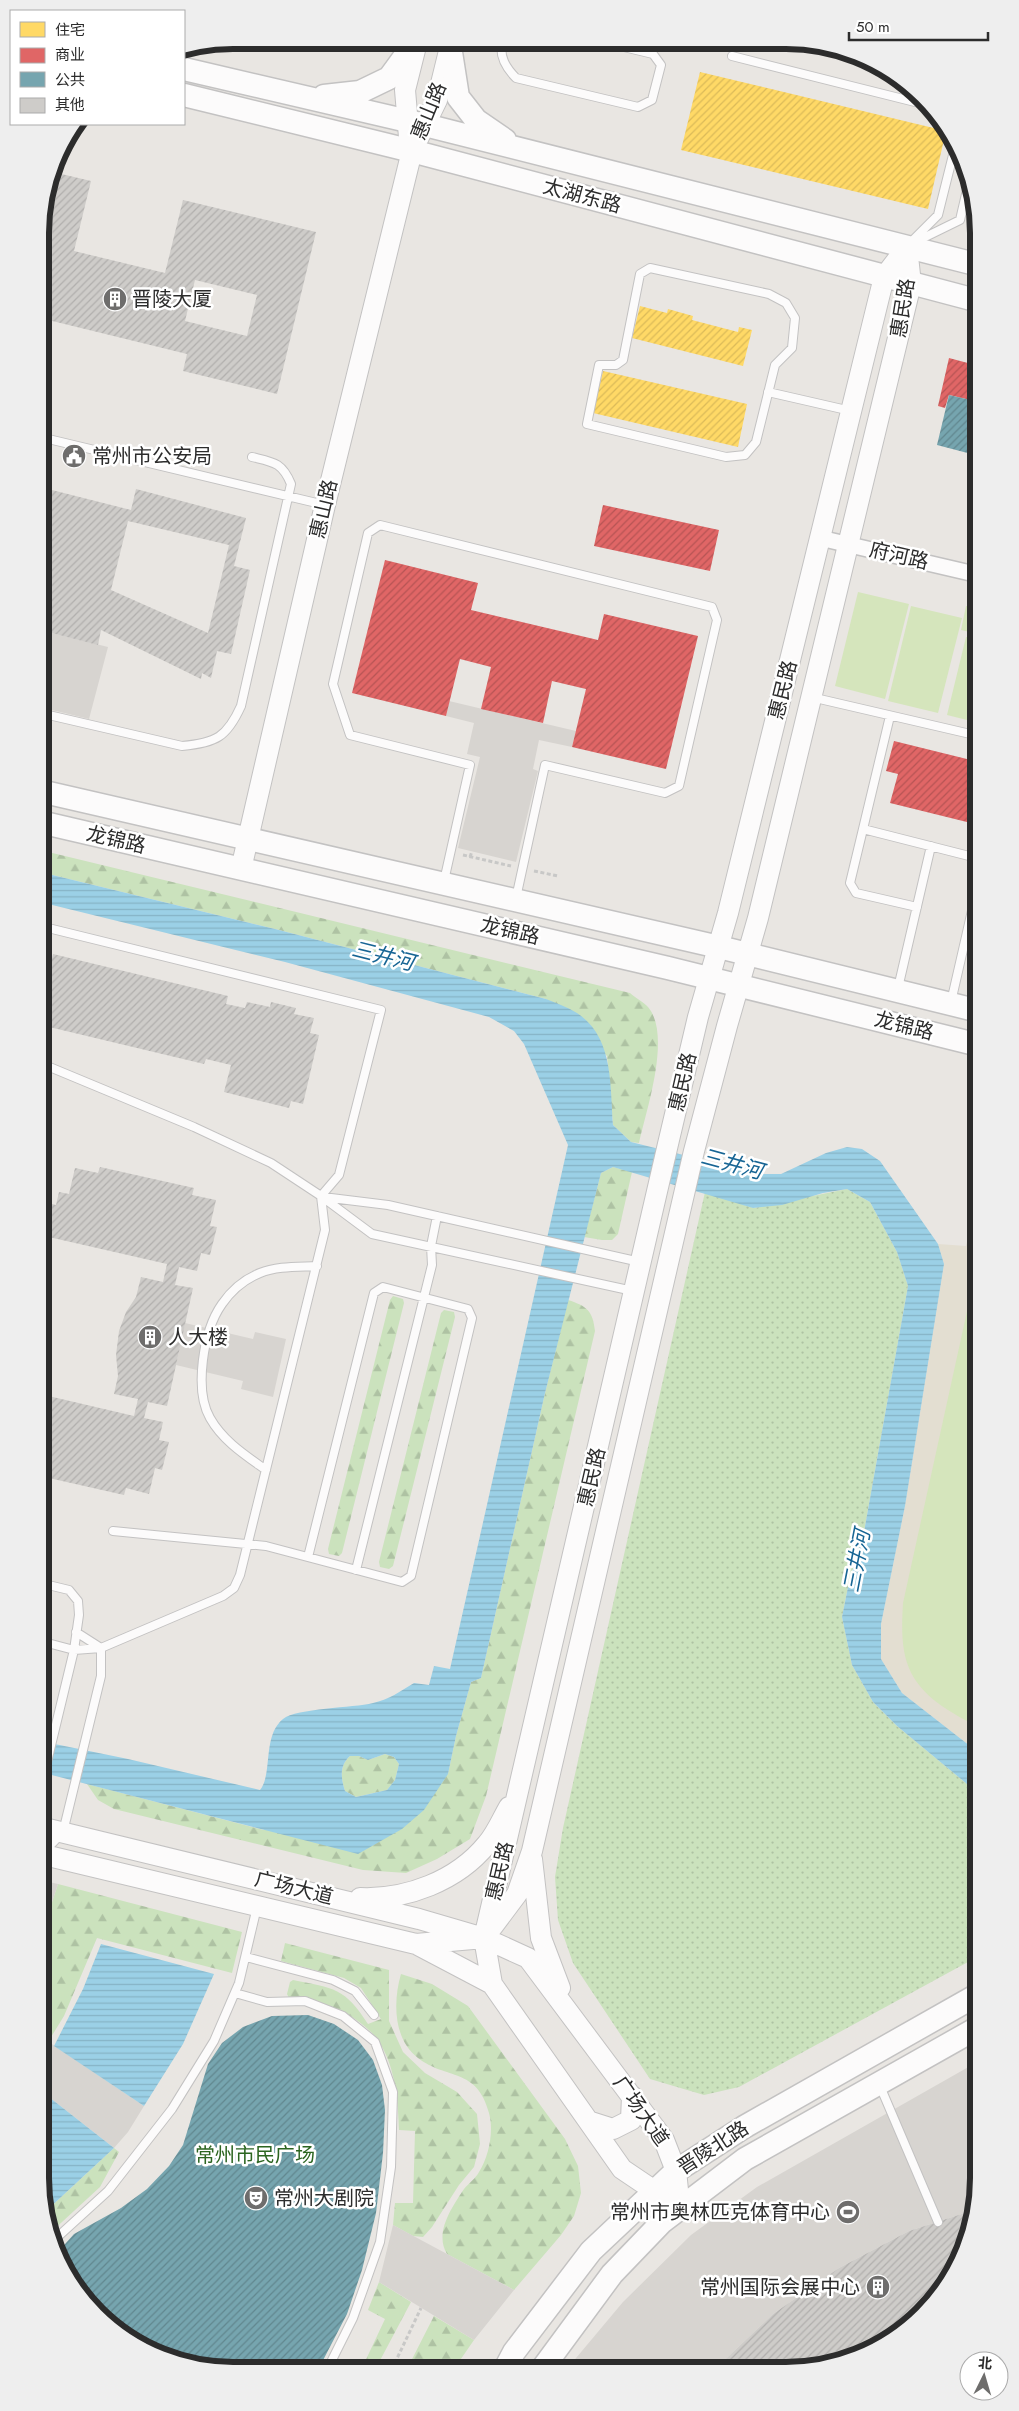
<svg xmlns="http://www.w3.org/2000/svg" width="1019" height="2411" viewBox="0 0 1019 2411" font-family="Jost,'Noto Sans SC',sans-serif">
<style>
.education{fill:#e3ded1}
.green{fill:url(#green-dots)}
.forest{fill:url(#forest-firs)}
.pitch{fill:#d5e5bc}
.plaza{fill:#d7d4d0}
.water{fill:url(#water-rules);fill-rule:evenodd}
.homes{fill:url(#homes-hatch)}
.shops{fill:url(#shops-hatch)}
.public{fill:url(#public-hatch)}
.building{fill:url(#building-hatch);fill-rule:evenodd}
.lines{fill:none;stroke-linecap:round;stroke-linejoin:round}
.service-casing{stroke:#c3c2c2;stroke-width:10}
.minor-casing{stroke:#c3c2c2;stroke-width:18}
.tertiary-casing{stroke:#c3c2c2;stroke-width:22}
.secondary-casing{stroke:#c3c2c2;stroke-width:25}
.path{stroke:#c8c8c7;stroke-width:3;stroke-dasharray:4 2.5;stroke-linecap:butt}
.service{stroke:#fcfbfb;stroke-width:8}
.minor{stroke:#fcfbfb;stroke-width:15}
.tertiary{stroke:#fcfbfb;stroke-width:20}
.secondary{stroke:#fcfbfb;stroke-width:22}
.labels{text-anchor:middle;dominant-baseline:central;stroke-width:5;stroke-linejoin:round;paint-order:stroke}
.street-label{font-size:20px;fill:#2c2c2c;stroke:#fff}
.poi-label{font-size:20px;fill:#2c2c2c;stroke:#fff;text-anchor:start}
.park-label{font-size:20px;fill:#2c6520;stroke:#fff}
.water-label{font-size:21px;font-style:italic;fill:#176594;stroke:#fff}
.rim{fill:none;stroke:#2c2c2c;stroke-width:6}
</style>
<defs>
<pattern id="green-dots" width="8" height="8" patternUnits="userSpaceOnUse" patternTransform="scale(1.25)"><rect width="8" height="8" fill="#cbe2bd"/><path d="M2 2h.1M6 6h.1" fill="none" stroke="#aec2a3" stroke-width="1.8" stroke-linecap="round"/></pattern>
<pattern id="forest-firs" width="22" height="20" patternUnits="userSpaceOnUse" patternTransform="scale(1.25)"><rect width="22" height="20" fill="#cbe2bd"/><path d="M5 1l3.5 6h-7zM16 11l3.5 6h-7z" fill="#aec2a3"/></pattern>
<pattern id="water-rules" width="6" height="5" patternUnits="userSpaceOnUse" patternTransform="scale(1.25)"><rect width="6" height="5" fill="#9bd0e6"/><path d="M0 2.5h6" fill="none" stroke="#86b3c5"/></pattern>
<pattern id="homes-hatch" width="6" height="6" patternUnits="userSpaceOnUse" patternTransform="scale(1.25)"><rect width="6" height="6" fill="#ffd966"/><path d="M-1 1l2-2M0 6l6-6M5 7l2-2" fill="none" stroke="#dbba59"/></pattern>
<pattern id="shops-hatch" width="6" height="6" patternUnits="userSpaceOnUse" patternTransform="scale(1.25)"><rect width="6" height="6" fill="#e06666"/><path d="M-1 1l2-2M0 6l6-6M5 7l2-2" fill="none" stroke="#b65454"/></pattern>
<pattern id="public-hatch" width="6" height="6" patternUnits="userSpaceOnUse" patternTransform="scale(1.25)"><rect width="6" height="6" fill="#76a5af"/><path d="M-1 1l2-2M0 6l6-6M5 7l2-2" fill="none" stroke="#61878f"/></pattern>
<pattern id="building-hatch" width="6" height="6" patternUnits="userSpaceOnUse" patternTransform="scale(1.25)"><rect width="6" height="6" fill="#ceccc9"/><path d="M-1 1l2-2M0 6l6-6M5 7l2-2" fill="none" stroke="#b1afad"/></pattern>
</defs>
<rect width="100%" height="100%" fill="#e9e6e2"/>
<path class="education" d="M979,1191v562l-77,-60 -21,-34v-35l24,-118 39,-242 -6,-20 28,2z"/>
<path class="green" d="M847,1189l23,13 27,50 11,34 -44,246 -15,50 -7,35 10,48 21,37 24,24 82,68v162l-240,131 -35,8 -54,-16 -77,-116 -15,-43 -3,-43 8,-49 142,-636 49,16z"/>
<path class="forest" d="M40,850l590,143c5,5 14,9 18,14 24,28 -2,104 -9,136l-8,-1 -18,-17 -6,-69 -61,-57 -271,-70 -235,-57z
M613,1167l19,5 -14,62 -6,6h-10l-18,-3 17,-64z
M393,1296l10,3 1,4 -62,250 -3,3 -10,-2 -1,-5 62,-249z
M568,1300c19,6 25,11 27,31l-109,465 -16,43 -33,20 -31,14 -43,-3 -249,-61 -16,-9 -11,-16 177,46 184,-56 8,-38 15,-54 10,-4 64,-285z
M444,1310l10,2 1,5 -62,249 -4,3 -9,-2 -1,-5 62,-249z
M385,1754l9,3 5,7 -4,16 -8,10 -31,7 -11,-6c-4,-13 -6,-25 5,-35h9l9,4z
M58,1884l184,48 -10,41 -135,-35 -33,78 -16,26 -8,-6v-98z
M285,1943l104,27v51l14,31 22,21 32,19 20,22 3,30 -6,23 -15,18 -27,42 -9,10 -10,-1 -20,-11 2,-22h18l2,-72 -16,-1c-1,-28 -3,-59 -18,-85 -15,-27 -61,-48 -92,-47l-2,-4 3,-12 3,-2c41,8 52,8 75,44l13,-5 -20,-31 -17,-10 -63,-17z
M401,1974l31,10 36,22 97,133 13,27 3,27 -7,23 -13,19 -47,55 -67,-36c-13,-21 5,-47 17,-65 5,-6 12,-11 15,-17 10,-16 15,-41 10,-59 -12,-46 -43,-33 -71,-55 -25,-19 -25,-57 -17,-84z
M114,2148l5,4 -19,35 -51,47 -4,-22z
M379,2282l32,20 -35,66h-14l23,-49 -17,-9z
M434,2316l40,24 -20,29h-47z"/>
<path class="pitch" d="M858,592l51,12 -24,95 -50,-13z
M911,606l51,12 -24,95 -50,-12z
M966,606l13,3v25l-18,-4z
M966,637l13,3v83l-32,-8z
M979,1275v451c-12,-4 -21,-10 -31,-16 -45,-29 -48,-58 -45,-107l70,-319z"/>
<path class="plaza" d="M40,630l68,17 -19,72 -49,-12z
M449,701l127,30 -4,16 -33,-7 -6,29 5,2 -22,91 -58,-14 22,-91 -13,-3 7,-31 -28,-7z
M185,1323l68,16 2,-7 31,7 -13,58 -32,-8 2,-8 -67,-16z
M40,1880l18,4 -18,54z
M40,2036l104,70 -16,26 -14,16 -74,-58z
M979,2061v129l-5,20 -65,21 -70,37 -66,46 -60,57 -147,-1 57,-68 68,-67 66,-48z
M393,2225l121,65 -40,50 -95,-58z"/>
<path class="water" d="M40,872l235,57 271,70c10,4 21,8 31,14 37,24 33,73 36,112l18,17 129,32h21l45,-21 21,-6 15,2 18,12 58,83 6,20 -39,242 -24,118v35l21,34 77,60v41l-82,-68 -24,-24 -21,-37 -10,-48 7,-35 15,-50 44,-246 -11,-34 -27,-50 -23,-13 -24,4 -41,12 -29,3 -140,-41 -12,6 -56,220 -64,285 -10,4 -15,54 -8,38 -24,36 -22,19 -44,25 -318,-82v-31l88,18 132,31c13,-16 2,-54 23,-71 14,-11 70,-11 90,-16 15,-3 28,-12 41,-20l15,2 5,-19 16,3 118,-524 -44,-101 -10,-13 -25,-14 -204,-55 -245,-60zM385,1754l9,3 5,7 -4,16 -8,10 -31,7 -11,-6c-4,-13 -6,-25 5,-35h9l9,4z
M101,1944l113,30 -31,70 -39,62 -90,-60 29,-57z
M40,2090l74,58 -69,64 -5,-34z"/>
<path class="homes" d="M700,72l246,59 -18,78 -247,-59z
M975,206l2,16 -5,-2z
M640,306l27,7 1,-4 25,7 -1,4 46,12 1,-5 13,3 -9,36 -111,-28z
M603,371l144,33 -9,43 -145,-34z"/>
<path class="shops" d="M949,358l30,8v36l-30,-7 -4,13 -7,-2z
M603,505l116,25 -9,41 -116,-25z
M385,560l93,23 -7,27 127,30 6,-26 94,22 -32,133 -94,-22 14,-58 -34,-8 -9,42 -62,-14 10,-42 -31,-8 -14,57 -94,-23z
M894,741l85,21v63l-89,-22 8,-29 -12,-3z"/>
<path class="public" d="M949,395l30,7v54l-42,-11z
M308,2015l26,9 24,16 15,20 9,25 3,25 -2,43 -7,60 -14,57 -15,44 -28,54 -123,-1 -49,-16 -50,-36 -31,-41 -9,-21 17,-19 47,-26 26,-19 22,-23 14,-21 25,-81 14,-21 21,-16 29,-11z"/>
<path class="building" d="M53,172l38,9 -17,70 91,22 18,-73 133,32 -39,162 -94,-23 4,-17 -147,-36v-98zM195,280l62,15 -10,41 -62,-15z
M40,487l91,23 5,-21 110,29 -12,48 16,4 -19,84 -14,-3 -6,27 -9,-5 -1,6 -100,-49 -3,15 -58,-15zM128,521l101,24 -21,88 -97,-43z
M53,954l175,42 -2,8 19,4 2,-6 23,5 1,-5 25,6 -2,6 20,4 -4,15 9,2 -16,69 -12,-3 -2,7 -65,-16 7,-27 -25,-6 -2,5 -159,-38 2,-9 -7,-2v-8z
M100,1167l94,21 -2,7 24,5 -6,26 7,1 -7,28 -9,-2 -4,18 -18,-4 -4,18 18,3 -26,118 -19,-4 -4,16 19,4 -4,18 10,2 -7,28 -7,-2 -6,26 -23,-6 -2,7 -84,-19v-82l94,22 4,-17 -24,-5 4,-18 -2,-21 3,-24 7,-19 10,-15 5,-20 22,5 4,-18 -127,-29v-34l16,4 3,-13 10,2 6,-26 23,5z
M974,2210l-10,42 -33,53 -38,34 -57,25 -50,7h-73l60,-57 66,-46 70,-37z"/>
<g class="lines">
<g class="service-casing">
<path id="service" d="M502,42c-3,15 4,26 14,36l122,29 14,-7 9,-35 -8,-11 -50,-12
M732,56l195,49
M910,243l28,-28 18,-72
M913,243l47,-23 10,-43
M650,268l119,26 17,9 9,15 -3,30 -17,17 -19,77 -11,13 -19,2 -139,-33 12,-59h17l7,-5 17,-86z
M768,392l83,19
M40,437l285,68
M811,697l168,39
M40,713l142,33c34,-3 45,-9 59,-40l50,-222c-9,-22 -18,-22 -39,-27
M890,716l-27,113 114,29 2,4
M40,728l7,-13
M863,829l-13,54 6,10 61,14
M444,881l26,-116 -120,-30 -17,-51 35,-151 12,-8 332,82 5,13 -38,166 -14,7 -120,-28 -29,133
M40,926l341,84 -42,165 -18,21
M898,988l33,-142
M951,1002l28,-122
M40,1080l4,-16
M321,1196l51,38 261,57
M323,1197l65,8 252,57
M266,1470c-21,-15 -43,-29 -56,-52 -16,-28 -7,-87 12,-114 9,-13 23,-25 38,-31 17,-7 38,-6 57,-7
M113,1531l153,15 136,36 9,-6 61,-258 -4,-9 -85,-22 -9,6 -66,264
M356,1570l76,-305 -1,-19 6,-30
M40,1641l34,9 27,-2 122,-52 11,-8 6,-13 85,-345 -4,-34 -50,-33 -77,-36 -154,-64
M40,1791l34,-141 5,-35 -1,-14 -9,-11 -29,-7
M43,1853l20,-21 38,-156v-28l-25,-16
M246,1957l87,23 22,11 19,24
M235,1993l32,9 38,-1 38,15 32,26 18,50 -2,75 -11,75 -27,76 -25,50
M880,2086l58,136
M52,2242l56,-51 64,-82 42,-68 25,-58 18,-76"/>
</g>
<g class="minor-casing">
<path id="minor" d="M820,538l159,37"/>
</g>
<g class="tertiary-casing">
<path id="tertiary" d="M409,137l-4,-47 12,-48
M241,869l84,-364 87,-354 25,-51 12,-49
M40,1827l379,92 65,19 44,20 136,182 12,31 4,38
M40,1854l376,90 76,40 130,185 46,31
M532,1859l9,79 19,50
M360,1898c46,2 97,-17 127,-54 9,-10 15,-25 22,-37
M416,1944l68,-6 33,-44 15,-43 162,-700 33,-125 31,-108 153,-634 -4,-37
M492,1984l-8,-46 184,-794 30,-127 30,-104 156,-636 23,-30
M591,2122l22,7 18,-9 1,-24"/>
</g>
<g class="secondary-casing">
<path id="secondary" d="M450,46l8,51 18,23 29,20
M184,69l241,56 554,140
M184,95l228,56 567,150
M324,96l36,-4 29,-14 27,-37
M40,791l679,156 260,64
M40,822l628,146 311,77
M505,2369l9,-17 77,-101 85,-80 68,-44 235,-133
M542,2369l70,-95 50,-52 83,-63 234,-132"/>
</g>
<path class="path" d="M463,855l48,11
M470,857l2,-6
M534,871l24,5
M392,2369l29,-61"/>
<use href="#service" class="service"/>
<use href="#minor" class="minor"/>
<use href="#tertiary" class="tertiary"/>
<use href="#secondary" class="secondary"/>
</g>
<defs>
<g id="building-disc" transform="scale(1.25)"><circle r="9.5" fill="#6e6d6c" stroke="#fff"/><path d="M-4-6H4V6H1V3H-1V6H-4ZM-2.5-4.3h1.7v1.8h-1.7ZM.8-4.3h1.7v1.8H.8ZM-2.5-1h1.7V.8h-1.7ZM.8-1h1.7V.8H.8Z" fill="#fff"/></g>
<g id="civic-disc" transform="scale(1.25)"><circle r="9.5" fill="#6e6d6c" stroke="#fff"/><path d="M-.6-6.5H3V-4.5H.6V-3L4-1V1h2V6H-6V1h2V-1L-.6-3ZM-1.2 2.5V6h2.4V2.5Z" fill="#fff"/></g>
<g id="theatre-disc" transform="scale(1.25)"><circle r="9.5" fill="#6e6d6c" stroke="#fff"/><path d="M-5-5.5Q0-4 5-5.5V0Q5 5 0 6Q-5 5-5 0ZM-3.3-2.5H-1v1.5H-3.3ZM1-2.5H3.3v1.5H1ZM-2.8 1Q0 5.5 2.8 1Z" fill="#fff"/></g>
<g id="stadium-disc" transform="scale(1.25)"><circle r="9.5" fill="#6e6d6c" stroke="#fff"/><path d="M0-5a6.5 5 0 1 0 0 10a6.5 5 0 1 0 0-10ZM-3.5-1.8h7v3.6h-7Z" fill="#fff"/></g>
</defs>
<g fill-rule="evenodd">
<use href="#building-disc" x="115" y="299"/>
<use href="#civic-disc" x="74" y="456"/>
<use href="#building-disc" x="150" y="1337"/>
<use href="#theatre-disc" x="256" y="2198"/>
<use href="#stadium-disc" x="848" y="2212"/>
<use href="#building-disc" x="878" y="2287"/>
</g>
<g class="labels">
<g class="street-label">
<text transform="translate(429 111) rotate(-68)">惠山路</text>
<text transform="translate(582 196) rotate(15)">太湖东路</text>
<text transform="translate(903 308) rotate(-81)">惠民路</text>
<text transform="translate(324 509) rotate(-77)">惠山路</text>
<text transform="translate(899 556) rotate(13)">府河路</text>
<text transform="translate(783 690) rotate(-76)">惠民路</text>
<text transform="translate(116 840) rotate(13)">龙锦路</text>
<text transform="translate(510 931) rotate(13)">龙锦路</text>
<text transform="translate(904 1026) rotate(14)">龙锦路</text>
<text transform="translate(683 1082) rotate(-77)">惠民路</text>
<text transform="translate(592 1477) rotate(-77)">惠民路</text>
<text transform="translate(500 1871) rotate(-77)">惠民路</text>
<text transform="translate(294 1888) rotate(14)">广场大道</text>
<text transform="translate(641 2111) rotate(55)">广场大道</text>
<text transform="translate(713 2148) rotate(-33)">晋陵北路</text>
</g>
<g class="poi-label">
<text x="132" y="299">晋陵大厦</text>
<text x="92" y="456">常州市公安局</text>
<text x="168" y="1337">人大楼</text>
<text x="274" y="2198">常州大剧院</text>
<text x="830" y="2212" text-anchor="end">常州市奥林匹克体育中心</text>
<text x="860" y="2287" text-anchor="end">常州国际会展中心</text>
</g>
<g class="park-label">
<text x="255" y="2155">常州市民广场</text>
</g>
<g class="water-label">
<text transform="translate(383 956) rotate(14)">三井河</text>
<text transform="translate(732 1164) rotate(15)">三井河</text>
<text transform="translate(857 1561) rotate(-79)">三井河</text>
</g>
</g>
<path d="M0 0H1019V2411H0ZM233 49H786A184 184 0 0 1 970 233V2178A184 184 0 0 1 786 2362H233A184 184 0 0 1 49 2178V233A184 184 0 0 1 233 49Z" fill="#eee" fill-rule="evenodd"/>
<path class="rim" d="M233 49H786A184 184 0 0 1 970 233V2178A184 184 0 0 1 786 2362H233A184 184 0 0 1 49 2178V233A184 184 0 0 1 233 49Z"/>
<rect x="10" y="10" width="175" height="115" fill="#ffffff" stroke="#ababab"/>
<rect x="20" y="22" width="25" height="15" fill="#ffd966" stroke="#ababab"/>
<text x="55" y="35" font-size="15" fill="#2c2c2c">住宅</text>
<rect x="20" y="48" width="25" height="15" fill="#e06666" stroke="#ababab"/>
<text x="55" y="60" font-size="15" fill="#2c2c2c">商业</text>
<rect x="20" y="72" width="25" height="15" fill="#76a5af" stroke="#ababab"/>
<text x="55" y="85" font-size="15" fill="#2c2c2c">公共</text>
<rect x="20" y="98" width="25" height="15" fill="#ceccc9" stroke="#ababab"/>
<text x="55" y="110" font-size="15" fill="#2c2c2c">其他</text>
<g transform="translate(984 2376) rotate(5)"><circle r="24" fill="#ffffff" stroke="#ababab"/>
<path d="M0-4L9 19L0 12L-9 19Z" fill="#6e6d6c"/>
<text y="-8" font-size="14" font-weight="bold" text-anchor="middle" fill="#2c2c2c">北</text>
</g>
<path d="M849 32v8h139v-8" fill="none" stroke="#2c2c2c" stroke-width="2.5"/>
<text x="856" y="32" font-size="15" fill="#2c2c2c" stroke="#ffffff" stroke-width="4" paint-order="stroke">50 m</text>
</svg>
